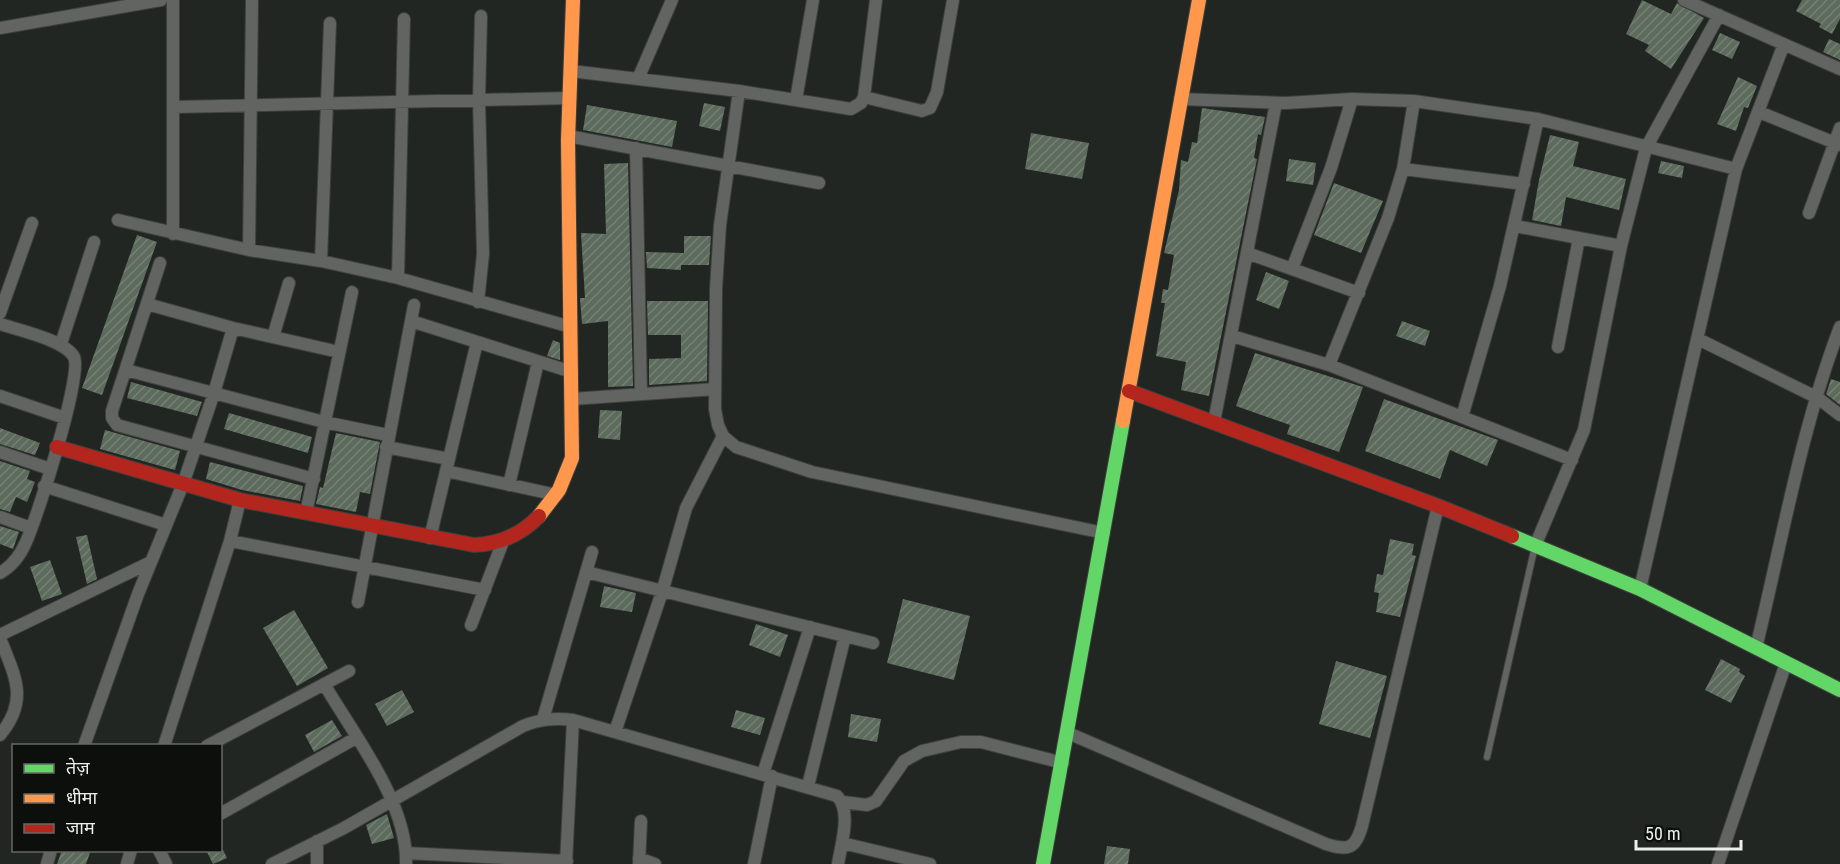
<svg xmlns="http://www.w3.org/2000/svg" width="1840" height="864" viewBox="0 0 1840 864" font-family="'Roboto Condensed','Noto Sans Devanagari',sans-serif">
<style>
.building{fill:url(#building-hatch)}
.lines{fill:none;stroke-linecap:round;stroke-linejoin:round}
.lane-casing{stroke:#3d403c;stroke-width:8}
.street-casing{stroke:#3d403c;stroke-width:14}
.fast-casing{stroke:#3d403c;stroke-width:16}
.slow-casing{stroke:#3d403c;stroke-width:16}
.jam-casing{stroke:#3d403c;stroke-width:16}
.lane{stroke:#616461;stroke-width:6}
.street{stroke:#616461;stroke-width:12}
.fast{stroke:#63d668;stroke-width:14}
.slow{stroke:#ff974d;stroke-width:14}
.jam{stroke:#b3261e;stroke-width:14}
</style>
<defs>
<pattern id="building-hatch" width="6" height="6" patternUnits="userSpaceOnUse" patternTransform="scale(1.5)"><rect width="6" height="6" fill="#5d6b5d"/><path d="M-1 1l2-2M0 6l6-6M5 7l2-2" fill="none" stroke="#748074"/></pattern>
</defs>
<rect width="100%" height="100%" fill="#222622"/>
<path class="building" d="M1642,0l29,14 6,-11 27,15 -33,51 -26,-18 4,-6 -23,-11z
M1802,0h38v19l-8,15 -13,-7 2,-3 -25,-13z
M1720,33l20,9 -8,17 -20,-9z
M1829,39l11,5v16l-17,-8z
M1738,77l19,9 -9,22 -4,-1 -8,24 -19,-7z
M704,103l21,4 -5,24 -21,-5z
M587,105l90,16 -5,26 -89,-17z
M1202,108l63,9 -4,18 -3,-1 -4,24 3,1 -48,237 -28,-6 5,-28 -30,-6 9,-53h-4l2,-14 5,1 6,-35 -10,-2 15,-63 2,-30 7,2 4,-20 5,1z
M1031,133l58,10 -7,36 -57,-10z
M1550,135l29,7 -6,24 53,13 -7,31 -53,-13 -5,29 -29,-6 7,-40z
M1289,159l27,4 -3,22 -27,-4z
M1661,161l23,5 -2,12 -24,-5z
M628,163l5,223 -25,1v-66l-26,3 -2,-26h5l-4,-65 25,1 -2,-70z
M1334,183l49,18 -22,52 -47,-18z
M137,235l20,7 -55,153 -20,-7z
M684,236h27l-2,29h-28v5l-34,-2 -1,-16 38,1z
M1266,272l23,9 -10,28 -23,-9z
M647,301h61l-1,80 -58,4v-26l32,-1v-23h-33z
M1402,321l28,10 -5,15 -29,-10z
M553,340l7,3v17l-13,-4z
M1255,353l108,34 -24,65 -52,-18 3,-9 -54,-19z
M1831,379l9,3v23l-14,-11z
M131,382l71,20 -5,14 -70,-18z
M1384,399l114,41 -11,26 -37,-16 -10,29 -75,-28z
M600,410l22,1 -2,29 -22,-2z
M229,413l83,24 -4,16 -84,-24z
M0,428l40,15 -5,12 -35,-11z
M105,430l75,21 -5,19 -75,-21z
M336,433l44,9 -10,52 -10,-2 -4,20 -40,-8 4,-17 3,1z
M0,461l30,10 -3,8 8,3 -8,20 -11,-5 -6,15 -10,-3z
M210,462l93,24 -3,15 -58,-11 -36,-11z
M0,526l19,6 -6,17 -13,-5z
M87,535l10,44 -10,5 -11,-47z
M1390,539l24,5 -2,11 4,1 -16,61 -24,-5 3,-19 -5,-1 3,-18 6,1z
M50,560l12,34 -20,7 -12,-34z
M604,586l32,7 -4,19 -32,-5z
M903,599l67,17 -16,64 -67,-17z
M294,610l34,58 -31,18 -34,-58z
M756,624l32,11 -8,22 -31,-12z
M1721,659l19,10 -1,3 6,4 -14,27 -26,-13z
M1336,661l51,15 -17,62 -51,-14z
M402,690l12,22 -27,14 -12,-22z
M736,710l29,8 -5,17 -29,-8z
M851,714l30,5 -4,23 -29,-5z
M332,720l10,16 -28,16 -9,-17z
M387,814l7,24 -22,6 -6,-19z
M1107,846l23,3 -2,15h-24z
M62,850h29l-5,14h-29z
M206,850h17l4,8 -14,6z"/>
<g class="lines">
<g class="lane-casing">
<path id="lane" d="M1487,757l48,-211"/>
</g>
<g class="street-casing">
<path id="street" d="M1684,0l156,69
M0,28l161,-28
M571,71l168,20 112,18 10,-6 3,-6 12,-97
M638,79l34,-79
M739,91l-19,134 -4,64 -1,120 3,16 5,11 13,11 76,25 292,61
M864,97l58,14 8,-3 7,-16 16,-92
M1180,99l106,4 66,-4 62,2 124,18 198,50
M796,100l17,-100
M174,107l396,-9
M1759,112l81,33
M568,136l251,47
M636,148l5,246
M1403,169l121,15
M1809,213l31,-85
M118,220l131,30 72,11 77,17 173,49
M1515,226l106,20
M173,234v-234
M249,250l3,-250
M1247,253l112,40
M321,261l9,-238
M160,263l-48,148v7l5,7 197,54
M1292,269l39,-101 21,-69
M398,278l6,-259
M478,302l5,-48 -4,-153 2,-85
M147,304l86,24 106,24
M0,313l32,-90
M411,321l161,51
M0,324c18,6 65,16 74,33 9,18 -37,161 -48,185 -5,12 -14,24 -26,31
M1232,336l97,29 243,95
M273,337l16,-54
M1698,339l120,59 22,17
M61,344l33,-102
M1558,347l21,-109
M1329,365l59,-147 15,-49 11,-68
M126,370l198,52 64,13
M0,396l65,22
M572,399l143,-10
M1462,417l38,-131 38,-167
M1214,422l62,-319
M386,447l63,12
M0,452l50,17
M446,471l111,24
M509,485l29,-123
M44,486l122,39
M306,513l46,-221
M0,517l31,11
M430,538l47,-196
M230,541l255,49
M1535,546l49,-116 37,-184 25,-98 73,-133
M586,572l287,71
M1640,589l96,-420 48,-125
M358,602l56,-297
M471,625l31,-81
M0,635l151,-73
M0,638c14,37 30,61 0,97
M1756,648c26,-107 45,-219 84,-321
M324,684c30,51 84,119 82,180
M543,719l49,-167
M615,732l48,-143 23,-81 37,-72
M1068,733l258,111c23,7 29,5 36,-18l76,-320
M84,746l54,-152 45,-110 31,-91 19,-65
M164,746l66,-205 10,-41
M207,746l142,-75
M763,774l47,-147
M808,786l37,-150
M843,802l24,3 9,-4 28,-40 18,-10 39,-9h20l82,21
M220,814l136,-76
M842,843l88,21
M159,850l7,14
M406,853l161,8
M639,858l16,6
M47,864l4,-14
M127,864l4,-14
M272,864l72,-36 179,-102c18,-7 31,-8 50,-6l264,76c15,15 4,49 1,68
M317,864v-23
M566,864l7,-144
M639,864l2,-43
M754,864l18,-88
M1718,864l68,-201"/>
</g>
<g class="fast-casing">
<path id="fast" d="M1512,536l128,53 200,101
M1043,864l80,-443"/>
</g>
<g class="slow-casing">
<path id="slow" d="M1123,421l76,-421
M539,516l20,-26 13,-32 -4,-318 5,-140"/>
</g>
<g class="jam-casing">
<path id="jam" d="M1129,391l309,115 74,30
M57,447l183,53 234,45c26,-1 47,-10 65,-29"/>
</g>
<use href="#lane" class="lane"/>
<use href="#street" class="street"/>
<use href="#fast" class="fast"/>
<use href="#slow" class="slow"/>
<use href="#jam" class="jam"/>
</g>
<rect x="12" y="744" width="210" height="108" fill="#0d0f0c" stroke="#666965" stroke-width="1.5"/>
<rect x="24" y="764" width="30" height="9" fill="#63d668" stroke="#666965" stroke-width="1.5"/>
<text x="66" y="774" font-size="18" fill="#ecf0eb">तेज़</text>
<rect x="24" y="794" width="30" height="9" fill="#ff974d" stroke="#666965" stroke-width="1.5"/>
<text x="66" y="804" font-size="18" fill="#ecf0eb">धीमा</text>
<rect x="24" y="824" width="30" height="9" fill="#b3261e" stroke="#666965" stroke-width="1.5"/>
<text x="66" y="834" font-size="18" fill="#ecf0eb">जाम</text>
<path d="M1636 840v9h105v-9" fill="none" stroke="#ecf0eb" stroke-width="3"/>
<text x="1645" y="840" font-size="18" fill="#ecf0eb" stroke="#0d0f0c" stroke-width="4.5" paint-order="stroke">50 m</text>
</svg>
